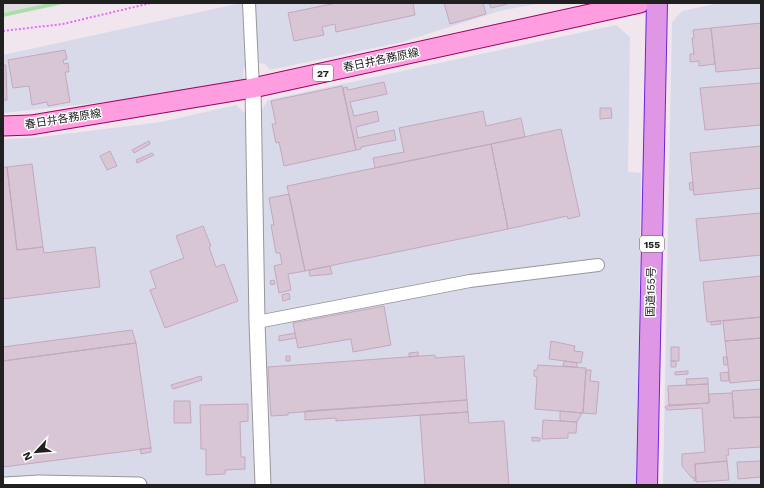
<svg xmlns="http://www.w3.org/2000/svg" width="764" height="488" viewBox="0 0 764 488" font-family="'Work Sans','Noto Sans JP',sans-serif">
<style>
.residential{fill:#deddde}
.industrial{fill:#d8daea}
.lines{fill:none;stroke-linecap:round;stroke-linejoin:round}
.stream{stroke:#a9dfa6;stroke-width:3.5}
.building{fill:#d8c6d5;stroke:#c3a8be}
.minor-casing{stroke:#979797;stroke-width:14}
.tertiary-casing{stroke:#979797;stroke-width:17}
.primary-casing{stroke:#9c005e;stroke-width:21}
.trunk-casing{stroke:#6c23df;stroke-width:22}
.path{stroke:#e46cfc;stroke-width:2;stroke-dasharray:2 2;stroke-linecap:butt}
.minor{stroke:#fff;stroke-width:12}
.tertiary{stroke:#fff;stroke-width:15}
.primary{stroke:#fe9ee1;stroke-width:19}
.trunk{stroke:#de96e5;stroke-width:20}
.labels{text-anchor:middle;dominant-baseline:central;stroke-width:3;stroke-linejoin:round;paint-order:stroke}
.shield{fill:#fff;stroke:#636363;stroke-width:1}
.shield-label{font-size:10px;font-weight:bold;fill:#202020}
.street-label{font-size:11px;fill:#202020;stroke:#fff}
</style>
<rect width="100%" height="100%" fill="#f1e6ed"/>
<path class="residential" d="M3,3h67l-67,14z"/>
<path class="industrial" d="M241,3h300l-41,8 -98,31 -132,28 -5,-6 -7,-1 -15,6 1,14 -92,14 -149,16v-58z
M720,3h41v482h-98l9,-463 10,-11z
M616,25l14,12 -2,135 13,1 -4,312h-634v-346l29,-1 129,-16 75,-17 8,7h16l8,-12z"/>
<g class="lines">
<path class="stream" d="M3,15l55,-12"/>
</g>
<path class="building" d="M336,3h77l2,12 -79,17 -1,-8 -13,3 2,8 -30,6 -6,-28z
M444,3h39l3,11 -36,10z
M489,3h22l-20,5z
M761,23v45l-45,4 -5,-44z
M711,28l4,36 -16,2v-5l-9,1v-8h4l-2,-16h2l-1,-8z
M65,50l2,9 -4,1 1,4 4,-1 1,9h-4l5,30 -22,4 -1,-4 -15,3 -3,-19 -16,2 -5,-28z
M3,65h3l1,35h-4z
M384,82l3,12 -37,8 4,14 23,-5 2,10 -23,6 2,11 36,-8 2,10 -35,7v2l-5,1 -13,-62 4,-1 1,3z
M761,83v42l-56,5 -5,-42z
M342,86l14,64 -72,16 -5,-24 -3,1 -4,-19h4l-5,-23z
M600,108h11l1,10 -12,1z
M483,111l3,15 35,-8 4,19 -150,31 -2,-10 31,-6 -5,-24z
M561,129l19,87 -12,3 -1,-3 -59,13 -17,-85z
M149,141l1,3 -16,9 -2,-3z
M491,144l17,85 -203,42 -18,-85z
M761,146v42l-67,7 -4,-42z
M110,151l7,15 -10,4 -7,-14z
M152,153l2,2 -17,8 -1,-3z
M32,164l11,83 -26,3 -10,-83z
M3,167h4l10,83 26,-3 1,6 51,-6 5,40 -97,12z
M693,182v8h-3l-1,-7z
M289,194l16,77 -17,3 3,16 -12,3 -5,-27 8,-2 -2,-11h-4l-5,-28h3l-5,-27z
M761,213v42l-61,6 -4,-42z
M203,226l8,20 -2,1 7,20 8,-3 14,37 -73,27 -15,-38 6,-2 -6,-17 34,-13 -8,-22z
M330,266l2,8 -22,2 -1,-6z
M761,276v41l-54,5 -4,-40z
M274,280l1,4 -4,1 -1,-4z
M289,293l1,6 -7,2 -1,-6z
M384,306l7,39 -38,7 -2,-13 -53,9 -5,-25z
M761,317v21l-36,3 -2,-20z
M720,321l1,3 -10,1v-3z
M132,330l4,13 -133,18v-14z
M295,333l1,5 -17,3v-5z
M761,338v42l-31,3 -5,-42z
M551,341l24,5 -1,5 9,1 -2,11 -32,-4z
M136,343l15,105 -148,19v-106z
M671,347h8v14h-8z
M418,352v4l-9,1v-4z
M435,355v3l29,-2 3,44 -179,13v2l-17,1 -3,-49z
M286,356h4v5h-4z
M723,357h4l1,8h-4z
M564,361l13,2v4l-14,-1z
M671,361h5v6h-5z
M538,365l48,3 -3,45 -48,-4 2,-32 -3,-1v-6h3z
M586,370h5l-1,11 9,1 -3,32 -13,-1z
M688,371v3l-13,1v-3z
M728,372l1,9h-8l-1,-8z
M201,376l1,4 -29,9 -2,-4z
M708,378v6l-21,1 -1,-6z
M708,384l1,19 -40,3 -1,-20z
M761,389v28l-27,1 -2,-27z
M732,393l2,25 27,-1v30l-33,2 1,6h-3l1,6 -32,3 1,16 -2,1v-4l-2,1 -10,-12v-12l23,-2 -3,-44 -35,2 -2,-3 4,-2 40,-2v-9z
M467,400l1,12 -132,9v-3l-31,2v-9z
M174,401h16l1,22h-17z
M248,404v17l-8,1 1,35h4v12l-20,1v4l-19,1v-26h-5l-1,-44z
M560,411l22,2 -5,9 -17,-1z
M468,412l1,11 35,-2 5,64h-84l-5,-70z
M543,420l34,2 -1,11h-8v5l-26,1z
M532,437l8,1v3h-8z
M151,448v4l-10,2 -1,-5z
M727,461l2,19 -33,2 -1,-18z
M761,461v16l-23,2 -1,-17z"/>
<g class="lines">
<g class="minor-casing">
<path id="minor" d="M249,3l4,85
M257,322l213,-41 128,-16"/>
</g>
<g class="tertiary-casing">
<path id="tertiary" d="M253,88l4,234 6,163
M5,485l34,-2 100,2"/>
</g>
<g class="primary-casing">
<path id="primary" d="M3,126l28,-1 222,-37 387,-85"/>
</g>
<g class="trunk-casing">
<path id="trunk" d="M647,485l10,-482"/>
</g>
<path class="path" d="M3,31l60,-7 88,-21"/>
<use href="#minor" class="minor"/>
<use href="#tertiary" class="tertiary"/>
<use href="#primary" class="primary"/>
<use href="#trunk" class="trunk"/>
</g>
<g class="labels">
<g class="shield">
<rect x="313" y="65" width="20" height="16" rx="3"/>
<rect x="640" y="236" width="24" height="16" rx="3"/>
</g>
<g class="shield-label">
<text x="323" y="73">27</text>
<text x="652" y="244">155</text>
</g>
<g class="street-label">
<text transform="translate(381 60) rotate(-12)">春日井各務原線</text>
<text transform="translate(63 119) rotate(-9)">春日井各務原線</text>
<text transform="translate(651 292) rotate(-89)">国道155号</text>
</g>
</g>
<rect width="764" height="488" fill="none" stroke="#202020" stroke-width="8"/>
<g transform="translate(36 452) rotate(244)" stroke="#ffffff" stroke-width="3" paint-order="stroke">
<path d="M0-3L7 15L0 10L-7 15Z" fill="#202020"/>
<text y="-6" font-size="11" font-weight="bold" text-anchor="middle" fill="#202020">N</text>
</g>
</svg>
